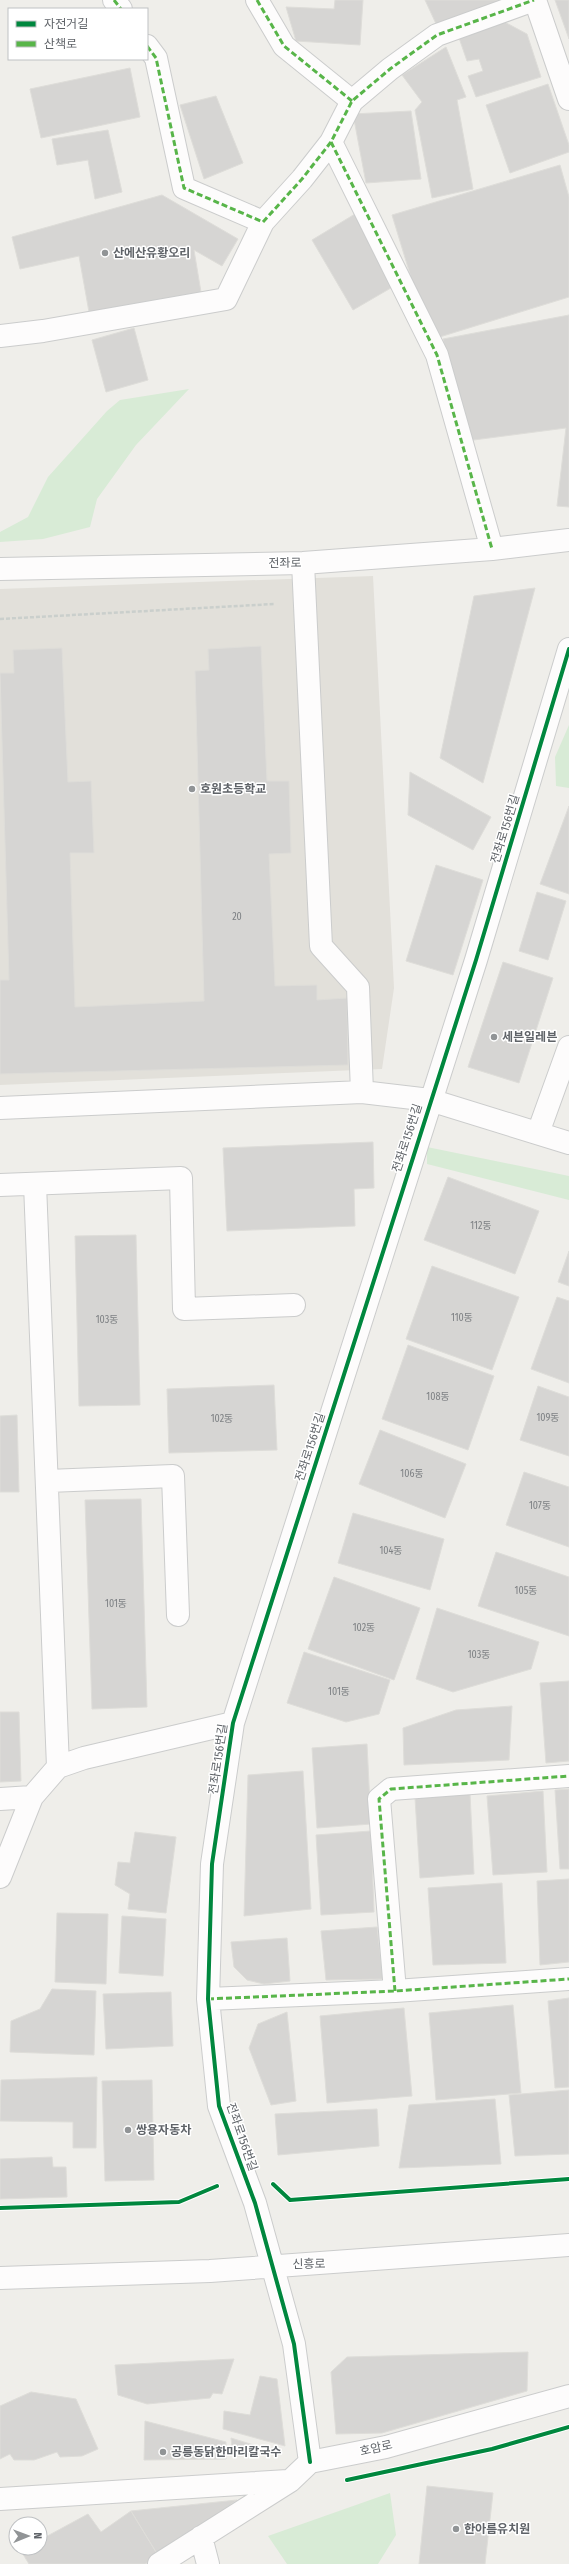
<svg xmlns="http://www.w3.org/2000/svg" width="569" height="2564" viewBox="0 0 569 2564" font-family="'Fira Sans Condensed','Noto Sans KR',sans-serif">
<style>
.education{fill:#e2e0da}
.green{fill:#d8ebd6}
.building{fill:#d6d5d3;stroke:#deddd9}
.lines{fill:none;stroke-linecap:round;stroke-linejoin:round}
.minor-casing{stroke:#cbcccc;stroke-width:24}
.path{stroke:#cacfcc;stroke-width:2.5;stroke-dasharray:4 2;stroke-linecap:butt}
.minor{stroke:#fdfcfc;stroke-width:22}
.quiet{stroke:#58b549;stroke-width:3;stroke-dasharray:6 3;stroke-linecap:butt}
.cycleway-casing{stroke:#fff;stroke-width:6}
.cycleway{stroke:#00873e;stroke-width:4}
.poi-dot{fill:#919496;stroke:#fff;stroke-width:1.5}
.labels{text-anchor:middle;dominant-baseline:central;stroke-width:3;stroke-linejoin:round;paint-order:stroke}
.number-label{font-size:10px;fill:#7e8184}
.poi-label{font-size:12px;font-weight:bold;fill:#5f6368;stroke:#fff;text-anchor:start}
.street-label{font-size:12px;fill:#5f6368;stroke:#fff}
</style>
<rect width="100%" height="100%" fill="#efeeea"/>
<path class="education" d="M373,576l21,412 -12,81 -382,16v-496z"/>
<path class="green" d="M189,389l-53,56 -39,54 -7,28 -47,12 -43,3v-10l28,-15 20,-40 59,-66 13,-11z
M569,725v63l-13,-2 -1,-29z
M427,1147l142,29v24l-142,-36z
M390,2493l6,42 -18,29h-91l-19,-28z"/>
<path class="building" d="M335,0h28l-3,45 -64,-4 -10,-34 48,2z
M425,0h73l1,3 -62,23z
M555,0h14v39z
M499,19l28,15 14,43 -65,20 -8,-21 15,-5 -4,-12 -12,2 -10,-29z
M446,47l20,50 -9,3 16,89 -41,9 -17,-88 7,-8 -20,-27z
M130,68l10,49 -99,21 -11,-49z
M548,84l21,61v7l-59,21 -24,-68z
M216,96l27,67 -39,16 -24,-74z
M411,111l10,68 -55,4 -13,-69z
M108,130l14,62 -27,7 -7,-39 -31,5 -5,-26z
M560,165l9,32v100l-139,43 -38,-125z
M162,195l76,44 -16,27 -28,-16 7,42 -112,20 -10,-56 -59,13 -8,-32z
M355,214l41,71 -43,25 -41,-70z
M569,315v192l-12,-1 9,-78 -100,13 -23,-102z
M134,328l14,52 -42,12 -14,-52z
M535,588l-52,195 -43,-25 34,-162z
M261,646l6,135h22l2,72 -22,1 6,132 42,-1v15l30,-2 1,67 -348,9v-94h9l-9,-307h14l-1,-23 49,-2 6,134 23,-1 3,72h-24l5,154 129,-6 -9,-330 14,-1 -1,-21z
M410,772l81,45 -18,33 -65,-35z
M569,806v88l-29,-10z
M436,865l47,15 -30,95 -47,-14z
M537,892l29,9 -18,59 -29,-9z
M503,962l50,16 -34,105 -51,-16z
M373,1142l1,46 -20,1 1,37 -128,5 -4,-83z
M448,1177l91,34 -24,63 -91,-34z
M136,1235l4,170 -61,1 -4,-170z
M569,1251v35l-11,-4z
M432,1266l87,31 -27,73 -86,-31z
M557,1297l12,4v82l-38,-14z
M408,1345l86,31 -26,74 -86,-31z
M274,1385l3,65 -108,3 -2,-64z
M538,1386l31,11v59l-49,-16z
M17,1415l2,77h-19v-76z
M380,1430l86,34 -21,54 -86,-34z
M524,1472l45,15v60l-63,-22z
M141,1499l6,208 -55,2 -7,-209z
M353,1513l91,26 -14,51 -92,-27z
M496,1552l73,25v59l-91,-30z
M334,1577l86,31 -26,72 -86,-31z
M437,1608l102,34 -8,27 -78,23 -37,-13z
M304,1652l86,28 -11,34 -33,8 -59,-19z
M569,1681v80l-23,2 -6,-80z
M512,1706l-3,54 -105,5 -1,-37 53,-18z
M0,1712h19l2,69 -21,1z
M367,1744l4,80 -54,4 -5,-80z
M303,1771l8,138 -67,7 4,-141z
M569,1789v80h-9l-5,-79z
M543,1791l4,81 -54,3 -6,-79z
M470,1794l4,80 -54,4 -5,-80z
M371,1831l3,81 -53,3 -5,-80z
M135,1832l41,5 -10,76 -38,-4 2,-15 -15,-9 3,-23 12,1z
M569,1879v83l-29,3 -3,-84z
M502,1883l4,80 -73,2 -5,-77z
M57,1913l51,1 -2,70 -51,-2z
M122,1916l44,3 -3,57 -44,-3z
M377,1927l6,52 -57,1 -5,-49z
M287,1938l3,43 -26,3 -17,-4 -13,-13 -3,-25z
M52,1989l44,2 -2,64 -84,-3 1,-31 29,-12z
M171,1992l2,54 -67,3 -3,-55z
M569,1998v89l-14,1 -7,-87z
M513,2005l8,88 -85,7 -7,-87z
M404,2008l8,88 -85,7 -7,-87z
M287,2012l9,89 -25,4 -22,-57 9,-24z
M97,2077l-1,71h-23v-26l-73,-1 1,-41z
M152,2080l2,100 -49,1 -3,-100z
M569,2090v64l-54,2 -6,-61z
M495,2099l6,65 -102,4 10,-63z
M377,2109l2,37 -101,9 -3,-41z
M52,2157l1,10h13l1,30 -67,2v-40z
M528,2352l-1,39 -145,42 -46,1 -5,-62 16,-15z
M234,2359l-12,35 -9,-1 -3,5 -63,6 -29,-9 -3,-30z
M260,2376l17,3 8,67 -62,-17 1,-18 26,4z
M31,2392l45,7 22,50 -16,7 -22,1 -3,-5 -23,8h-20l-4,-6 -10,5v-53z
M145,2421l81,21v17l-82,1z
M231,2438l26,8 1,9 -25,1z
M427,2486l66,7 -8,71h-66z
M237,2500l-78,57 -28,-46z
M131,2511l28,46 -14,7h-116l-8,-13 5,-3h14v-8l48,-26 13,18z"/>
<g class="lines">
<g class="minor-casing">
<path id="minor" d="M114,0l7,9
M257,0l27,46 68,55
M535,0l34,99
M147,46l9,12 28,130 79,34 39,-43 29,-37 21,-41 38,-32 47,-34 97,-35
M331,142l106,213 55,194
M0,336l43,-5 183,-32 37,-77
M303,563l18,383 37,41 4,105
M0,569l303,-6 189,-14 77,-9
M0,1108l362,-16 68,8 139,43
M538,1133l31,-86
M35,1184l23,583
M0,1185l181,-7 3,131 110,-4
M48,1481l125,-5 5,139
M0,1799l32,-2
M0,1877l32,-80 26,-30 26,-9 149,-35
M395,1991l-16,-192 12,-10 178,-13
M208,1999l187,-8 174,-12
M0,2278l210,-7 359,-26
M310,2462l-16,-118 -39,-141 -36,-97 -11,-107 4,-135 21,-141 243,-763 93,-311
M0,2499l288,-18
M201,2537l7,27
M159,2564l131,-83 20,-19 76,-15 183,-51"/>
</g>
<path class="path" d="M0,619l274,-15"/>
<use href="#minor" class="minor"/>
<path class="quiet" d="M114,0l7,9
M257,0l27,46 68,55
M147,46l9,12 28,130 79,34 39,-43 29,-37 21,-41 38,-32 47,-34 97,-35
M331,142l106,213 55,194
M395,1991l-16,-192 12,-10 178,-13
M208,1999l187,-8 174,-12"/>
<g class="cycleway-casing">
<path id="cycleway" d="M273,2184l17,16 279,-21
M0,2208l179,-6 38,-16
M310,2462l-16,-118 -39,-141 -36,-97 -11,-107 4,-135 21,-141 243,-763 93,-311
M347,2480l145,-31 77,-22"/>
</g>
<use href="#cycleway" class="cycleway"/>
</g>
<g class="poi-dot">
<circle cx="105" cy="253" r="4"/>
<circle cx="192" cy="789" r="4"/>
<circle cx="494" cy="1037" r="4"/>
<circle cx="128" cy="2130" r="4"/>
<circle cx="163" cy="2452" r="4"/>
<circle cx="456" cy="2529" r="4"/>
</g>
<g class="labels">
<g class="number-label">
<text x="237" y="917">20</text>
<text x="481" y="1226">112동</text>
<text x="462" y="1318">110동</text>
<text x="107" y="1320">103동</text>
<text x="438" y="1397">108동</text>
<text x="548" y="1418">109동</text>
<text x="222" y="1419">102동</text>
<text x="412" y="1474">106동</text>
<text x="540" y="1506">107동</text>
<text x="391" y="1551">104동</text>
<text x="526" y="1591">105동</text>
<text x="116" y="1604">101동</text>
<text x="364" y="1628">102동</text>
<text x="479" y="1655">103동</text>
<text x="339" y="1692">101동</text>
</g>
<g class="poi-label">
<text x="113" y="253">산에산유황오리</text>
<text x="200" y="789">호원초등학교</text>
<text x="502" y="1037">세븐일레븐</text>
<text x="136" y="2130">쌍용자동차</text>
<text x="171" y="2452">공릉동닭한마리칼국수</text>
<text x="464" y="2529">한아름유치원</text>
</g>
<g class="street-label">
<text transform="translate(285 563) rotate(-1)">전좌로</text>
<text transform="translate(505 829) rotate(-73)">전좌로156번길</text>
<text transform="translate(407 1138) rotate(-72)">전좌로156번길</text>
<text transform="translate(310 1447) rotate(-72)">전좌로156번길</text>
<text transform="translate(218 1759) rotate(-82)">전좌로156번길</text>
<text transform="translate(242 2137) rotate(71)">전좌로156번길</text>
<text transform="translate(309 2264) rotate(-1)">신흥로</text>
<text transform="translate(376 2448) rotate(-13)">호암로</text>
</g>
</g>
<rect x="8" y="8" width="140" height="52" fill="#ffffff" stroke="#bfc1c3"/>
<rect x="16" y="21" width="20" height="6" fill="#00873e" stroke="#bfc1c3"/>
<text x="44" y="28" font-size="12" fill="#5f6368">자전거길</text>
<rect x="16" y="41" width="20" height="6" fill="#58b549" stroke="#bfc1c3"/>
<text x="44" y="48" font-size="12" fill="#5f6368">산책로</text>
<g transform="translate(28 2536) rotate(89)"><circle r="19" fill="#ffffff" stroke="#bfc1c3"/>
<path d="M0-3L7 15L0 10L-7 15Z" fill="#919496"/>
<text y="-6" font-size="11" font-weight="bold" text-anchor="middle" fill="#5f6368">N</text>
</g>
</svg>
